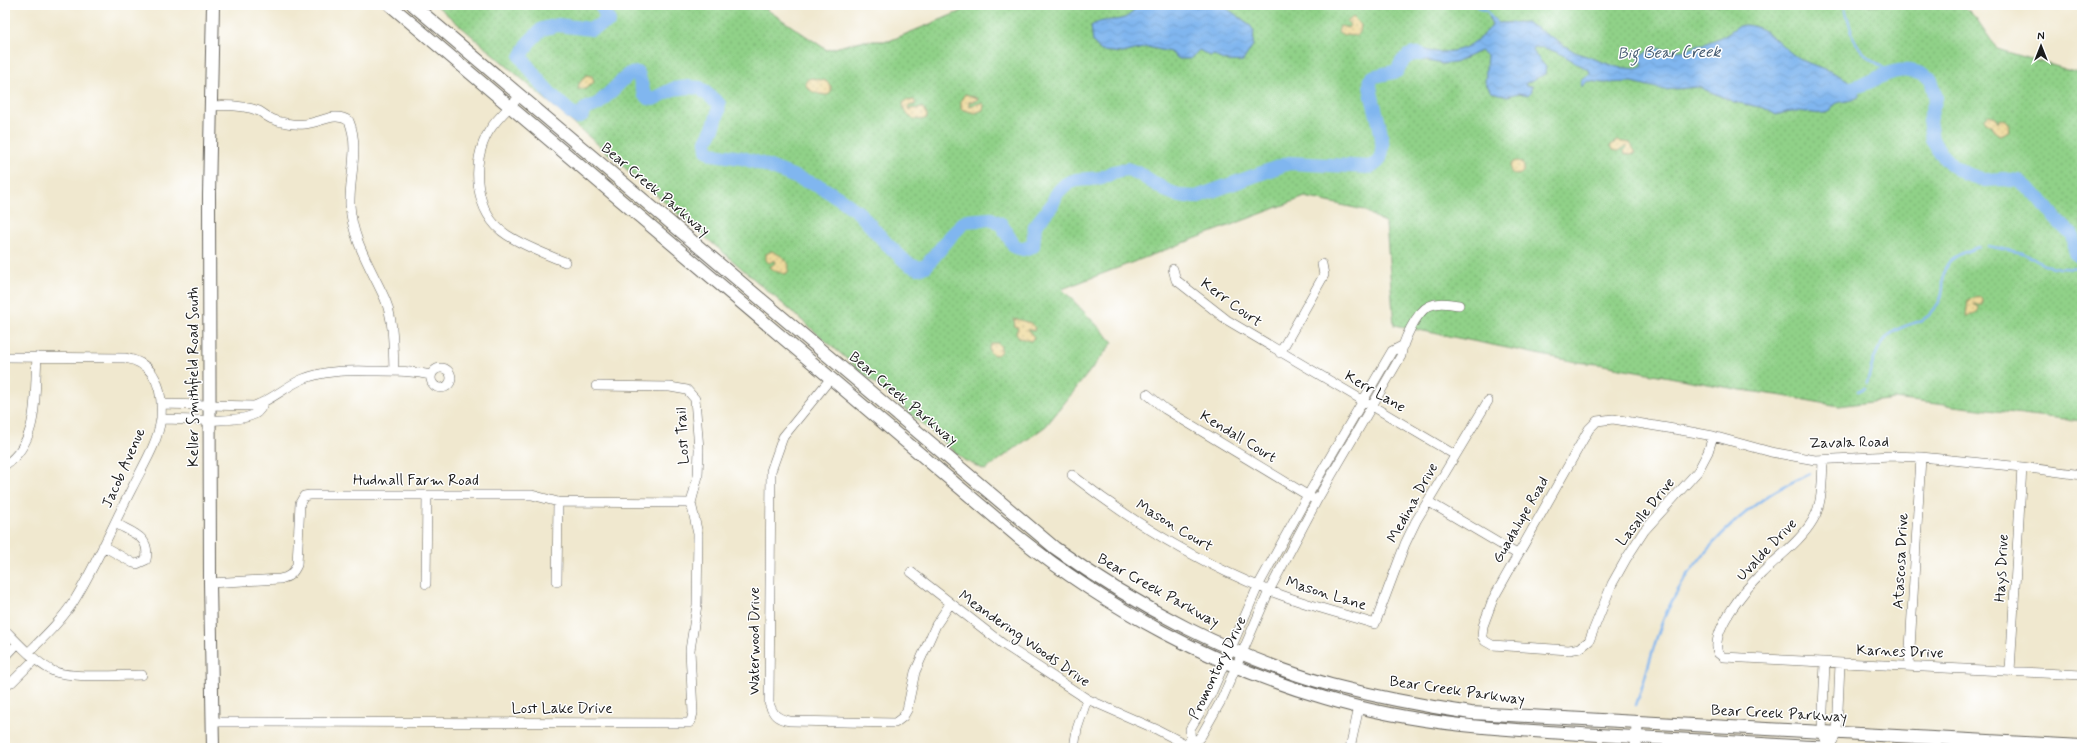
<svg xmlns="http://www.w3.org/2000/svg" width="2087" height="753" viewBox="0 0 2087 753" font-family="Mynerve,sans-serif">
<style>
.grass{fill:url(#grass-dots);stroke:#567652}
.sand{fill:url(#sand-dots);stroke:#857b5d}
.water{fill:url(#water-waves);stroke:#4e6986}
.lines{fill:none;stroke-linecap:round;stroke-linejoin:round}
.stream{stroke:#80b6ef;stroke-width:2.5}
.river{stroke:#80b6ef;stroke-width:14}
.minor-casing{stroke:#66635b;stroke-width:10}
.tertiary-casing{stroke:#66635b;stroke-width:12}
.secondary-casing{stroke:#66635b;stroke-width:14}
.minor{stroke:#fff;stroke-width:9}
.tertiary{stroke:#fff;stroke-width:11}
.secondary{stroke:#fff;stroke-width:12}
.labels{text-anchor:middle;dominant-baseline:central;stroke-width:3;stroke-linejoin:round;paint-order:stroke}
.street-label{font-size:15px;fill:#1c1c1c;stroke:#fff}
.water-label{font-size:16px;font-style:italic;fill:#445a70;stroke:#fff}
</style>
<defs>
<pattern id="grass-dots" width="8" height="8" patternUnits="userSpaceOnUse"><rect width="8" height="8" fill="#90d188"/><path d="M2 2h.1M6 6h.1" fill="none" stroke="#7cb375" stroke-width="1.8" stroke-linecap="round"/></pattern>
<pattern id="sand-dots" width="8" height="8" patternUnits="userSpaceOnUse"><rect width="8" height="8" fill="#eeda9e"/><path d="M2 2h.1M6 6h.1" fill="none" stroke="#ccba88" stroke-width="1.8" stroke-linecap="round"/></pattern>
<pattern id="water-waves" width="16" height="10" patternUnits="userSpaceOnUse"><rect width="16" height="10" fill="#80b6ef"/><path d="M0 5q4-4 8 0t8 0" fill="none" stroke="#6e9ccc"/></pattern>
</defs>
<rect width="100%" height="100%" fill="#fff"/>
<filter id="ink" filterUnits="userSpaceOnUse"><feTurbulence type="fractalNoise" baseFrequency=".025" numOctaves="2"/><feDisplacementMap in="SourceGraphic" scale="8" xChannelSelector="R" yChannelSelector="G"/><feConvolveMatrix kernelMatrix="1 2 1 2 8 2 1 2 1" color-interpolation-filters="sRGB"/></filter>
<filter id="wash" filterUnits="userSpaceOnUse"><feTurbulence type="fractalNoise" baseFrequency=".012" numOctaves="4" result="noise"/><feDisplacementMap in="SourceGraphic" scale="16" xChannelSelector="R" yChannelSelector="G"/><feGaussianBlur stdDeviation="0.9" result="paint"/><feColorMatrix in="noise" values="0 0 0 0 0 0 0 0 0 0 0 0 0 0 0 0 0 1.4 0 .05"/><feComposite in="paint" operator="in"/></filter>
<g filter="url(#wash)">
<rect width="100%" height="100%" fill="#f0e8cf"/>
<path class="grass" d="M436,5h324l67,45 34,-9h28l87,-36h987l13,13 21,31 85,25v347l-188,-22 -55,7 -62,-11 -36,-5 -143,-26 -22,-2 -182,-37 -8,-101 -22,-14 -59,-13 -243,92 51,53 -67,84 -61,44 -21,-10z"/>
<path class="sand" d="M1353,17l8,8 -1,7 -3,4 -13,-1 -6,-3 2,-6 8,2 2,-3 -3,-3z
M586,75l6,1 2,6 -9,7h-7l1,-5z
M812,78l14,3 5,5v6l-3,3c-9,0 -20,-3 -23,-12l3,-4z
M965,94l12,4 1,2 -9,2v4l12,-3 3,2 -1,5 -8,3 -14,-4v-9z
M914,100l2,4 -7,2 -1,3 15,-1 4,7v3c-12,5 -23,-2 -24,-14l2,-3z
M1989,115l7,2 2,6 2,-4 6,1 4,5 -1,7 -10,3 -6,-5 -2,-5 -6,-4v-3z
M1617,141l13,2 6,10 -11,2 -1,-5 3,-3 -2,-1 -7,5 -5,-1 -2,-5z
M1510 168a7 7 0 1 1 14 0a7 7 0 1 1-14 0Z
M772,251l11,6 6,8 -1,7 -3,2 -10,-3 -5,-4 5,-4v-3l-6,3 -3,-3v-6z
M1979,297l3,2v6h-9l6,3c0,7 -8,7 -13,8l2,-16z
M1017,319l13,4 5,4 -1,4 -7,-2 7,8 -3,4 -11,-3 -4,-5 2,-6h-3l-1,-7z
M989 349a6 6 0 1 1 12 0a6 6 0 1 1-12 0Z"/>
<path class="water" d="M1136,5h32l8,2 46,-2 27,19 5,7 -1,14 -10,16c-10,1 -20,1 -29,-6l-4,1 -11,-6 -9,9h-11l-9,-7 -23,-5 -24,6 -22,-2 -8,-9 -2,-16c17,-12 36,2 45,-21z
M1489,17l5,1 4,5 28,-1 49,30 42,15 19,2 6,-2 1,-4 -5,-5 1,-3c6,-2 17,-7 23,-6 8,1 16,3 24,1 13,-5 29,-9 40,-16 7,-4 11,-9 19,-9 25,1 37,25 57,35 14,7 56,18 58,35 -8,10 -26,2 -29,16 -13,6 -25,-1 -39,0 -5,0 -10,3 -16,4l-12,-7 -30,-6 -35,-15 -34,3 -33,-8 -28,1 -16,-2 -7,6v-7l9,-6 -1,-4c-18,-9 -34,-23 -55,-23l-2,4 14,16 -1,7 -19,9 -1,2 7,1v5l-4,4 -10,-2 -10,3 -17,-4 -6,-10 2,-27 -7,-4 -25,12 -13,1 -23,-5 -10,2 -6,-1 -1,-6c19,-12 19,-2 36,-2 27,0 36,-8 54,-26z"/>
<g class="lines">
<path class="stream" d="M1477,5l3,4 7,1 5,9
M1844,5l11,38 13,14 21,15
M1988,246l35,7 21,12 15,3 23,1
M1867,383c6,-23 12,-48 36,-56 12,-5 21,-5 29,-15 27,-30 -12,-47 47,-65
M1858,391l7,-3
M1636,705c11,-29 16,-59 28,-87 21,-50 63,-95 108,-125 11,-7 25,-13 37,-19"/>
<path class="river" d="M601,5l8,16 -18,8 -33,-4 -16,4 -13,13 -8,15c16,22 33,44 56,60l5,-2 3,-6 13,-5 31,-30 9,-1 6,21 4,4 5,1 20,-10 16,-2 11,1 19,16c-1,15 -6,25 -13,37l1,9 6,4 29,4 20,6 59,23 21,13 17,13 27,30 22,21 10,4 8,-2 25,-30 14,-15 26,-2 10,5 14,23 8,2 10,-3 2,-20 17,-21 5,-12 9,-9 10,-4 26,-2 11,-6 14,-3 11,4 27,17 15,6 16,1 93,-34 81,4c3,-2 8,-4 9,-7 13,-21 -18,-76 -6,-83 4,-2 18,-4 24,-6 4,-10 11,-19 23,-17
M1837,88c36,5 52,-34 94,-9l5,19 -7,23 3,18 6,11 15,16 13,8 19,6 18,-1 16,2 20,16 17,22 16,16 3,18 7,5"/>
</g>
</g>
<g filter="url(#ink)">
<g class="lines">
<g class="minor-casing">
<path id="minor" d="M519,97c-10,11 -22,21 -30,34 -19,31 -15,83 18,104 17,11 38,19 58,27
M210,106c17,-1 33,-1 49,5 4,2 8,6 13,8 9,4 23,6 33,5 15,-1 30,-13 44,-3 11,26 0,57 1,84 2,35 21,63 35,94 9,22 8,47 9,72
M1173,269l3,11 51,40 228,135
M1280,353l44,-78 -2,-11
M5,357l120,1c31,5 38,31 36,60 -3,25 -18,48 -29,70 -19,37 -36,77 -58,113 -13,20 -30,36 -46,52
M431 378a10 10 0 1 1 20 0a10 10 0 1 1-20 0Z
M831,378l-48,59 -12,34 -2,232c4,12 8,16 21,18l105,2 8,-6 4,-7 8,-38 21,-47 14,-21
M1147,394l18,15 147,89
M161,404l93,2c18,-6 32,-20 49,-27 25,-10 49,-8 76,-8 18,0 34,0 52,4
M161,419c21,0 76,5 94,-5 5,-3 7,-7 9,-12
M1713,436l-5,16 -10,19 -54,60 -18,28 -14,25 -23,57 -9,7 -11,2 -77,-5 -7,-4 -3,-5 1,-10 10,-27 96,-170 8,-8 16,-2 73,12 27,5 58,16 44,8 76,-4 30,1 101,10 60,8
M1823,460c-1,20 0,43 -10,60 -13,22 -34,36 -51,53 -16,15 -52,58 -44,80l5,4 359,18
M5,465c35,-24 29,-69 32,-108
M1072,475c59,46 125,87 196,115 34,14 72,23 107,34l30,-80 11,-23 72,-120
M1429,502l88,52
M103,546l30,17 4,1 9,-4c5,-24 -14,-27 -31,-37
M911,572l92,72 84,55 71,31 35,18
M557,582l1,-80
M210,583l70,-4c9,-2 13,-5 17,-14l3,-62 4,-7 6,-1h222l26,7 133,1
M426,584l1,-88
M5,630c14,14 28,30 46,40 15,9 71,5 91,5
M5,657l13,-14
M1825,663l-3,69 7,16
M1909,666l12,-209
M2010,671l12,-204
M5,684l7,-2 23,-23
M212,722l477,1 2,-2 2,-8 -3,-63 7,-45 1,-71 -7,-31 7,-27 1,-27 -4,-50 -8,-9 -17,-3 -74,-1
M1191,746l10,-10 21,-37 47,-108 48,-91 84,-144c1,-13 15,-44 28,-50 10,-5 20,-2 30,-1
M1191,746l-1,-17 21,-35 47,-108 50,-91 84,-144 10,-5
M1074,748l3,-19 10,-30
M1350,748l9,-41
M1829,748l8,-15 3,-69"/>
</g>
<g class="tertiary-casing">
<path id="tertiary" d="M1636,748l1,-26"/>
</g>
<g class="secondary-casing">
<path id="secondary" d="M213,5l-4,190 1,388 3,165
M390,5l627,531c90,72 196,130 308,162 102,31 207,33 312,39 65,3 130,8 194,11
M413,5l642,543c79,57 181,111 276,137 46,12 93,21 140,28l611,33"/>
</g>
<use href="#minor" class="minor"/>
<use href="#tertiary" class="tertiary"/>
<use href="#secondary" class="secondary"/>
</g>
</g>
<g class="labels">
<g class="street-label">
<text transform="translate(655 190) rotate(40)">Bear Creek Parkway</text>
<text transform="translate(1231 303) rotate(36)">Kerr Court</text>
<text transform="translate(194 377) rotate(-90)">Keller Smithfield Road South</text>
<text transform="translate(1375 392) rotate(30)">Kerr Lane</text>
<text transform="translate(903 399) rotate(40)">Bear Creek Parkway</text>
<text transform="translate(683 436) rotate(-93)">Lost Trail</text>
<text transform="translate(1238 437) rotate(31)">Kendall Court</text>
<text transform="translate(1849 443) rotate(-1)">Zavala Road</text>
<text transform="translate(124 468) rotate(-66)">Jacob Avenue</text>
<text x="416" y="481">Hudnall Farm Road</text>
<text transform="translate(1413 503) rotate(-61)">Medina Drive</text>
<text transform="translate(1646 512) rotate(-51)">Lasalle Drive</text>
<text transform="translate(1521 520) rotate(-60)">Guadalupe Road</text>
<text transform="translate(1174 526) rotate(31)">Mason Court</text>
<text transform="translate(1767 550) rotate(-46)">Uvalde Drive</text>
<text transform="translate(1901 561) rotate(-87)">Atascosa Drive</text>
<text transform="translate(2002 568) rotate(-87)">Hays Drive</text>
<text transform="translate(1158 591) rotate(29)">Bear Creek Parkway</text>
<text transform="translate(1326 594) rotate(17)">Mason Lane</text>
<text transform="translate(1024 639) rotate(35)">Meandering Woods Drive</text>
<text transform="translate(755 641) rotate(-90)">Waterwood Drive</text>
<text transform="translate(1900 652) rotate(2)">Karnes Drive</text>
<text transform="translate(1218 668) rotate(-64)">Promontory Drive</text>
<text transform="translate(1457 691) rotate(8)">Bear Creek Parkway</text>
<text x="562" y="709">Lost Lake Drive</text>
<text transform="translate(1779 714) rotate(3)">Bear Creek Parkway</text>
</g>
<g class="water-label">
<text transform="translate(1669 53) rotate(-1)">Big Bear Creek</text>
</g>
</g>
<rect width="2087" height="753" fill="none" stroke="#fff" stroke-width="20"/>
<g transform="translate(2041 46)" stroke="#ffffff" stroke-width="3" paint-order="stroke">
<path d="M0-3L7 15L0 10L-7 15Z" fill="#1c1c1c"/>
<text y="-6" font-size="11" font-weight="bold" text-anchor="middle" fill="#1c1c1c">N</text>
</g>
</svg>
